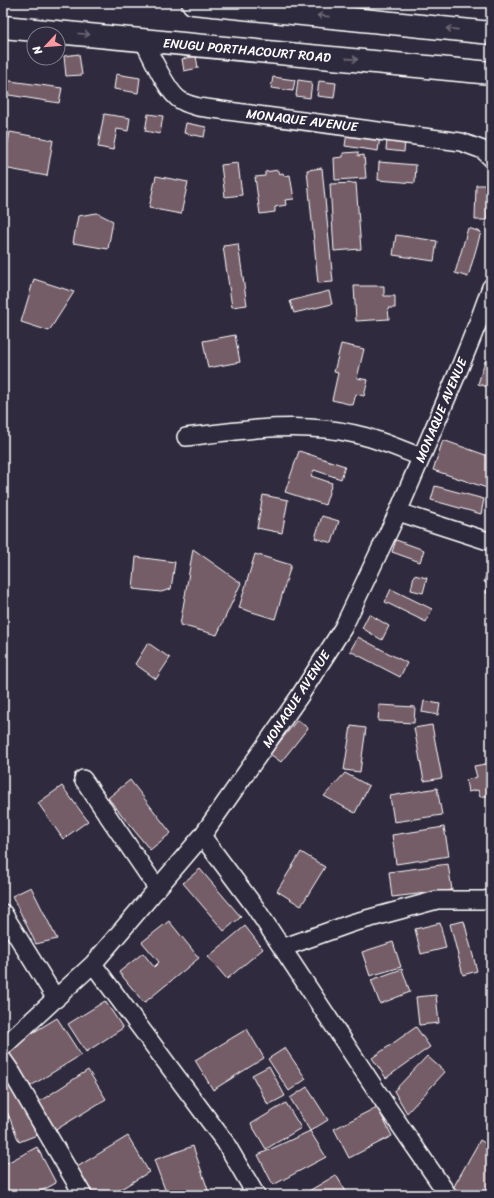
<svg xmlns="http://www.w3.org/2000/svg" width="494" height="1198" viewBox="0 0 494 1198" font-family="Sriracha,sans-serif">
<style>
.building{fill:#755d67;stroke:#fff}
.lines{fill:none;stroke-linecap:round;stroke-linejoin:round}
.minor-casing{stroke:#fff;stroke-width:20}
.trunk-casing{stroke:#fff;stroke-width:25}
.minor{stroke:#2f2a3d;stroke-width:17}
.trunk{stroke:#2f2a3d;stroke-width:22}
.oneway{stroke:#6d6a77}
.labels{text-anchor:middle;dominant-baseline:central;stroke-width:4;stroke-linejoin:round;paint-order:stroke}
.street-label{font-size:13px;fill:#fff;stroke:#2f2a3d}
</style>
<rect width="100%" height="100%" fill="#2f2a3d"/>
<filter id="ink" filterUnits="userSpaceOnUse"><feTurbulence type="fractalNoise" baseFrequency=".025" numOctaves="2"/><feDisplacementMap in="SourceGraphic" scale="8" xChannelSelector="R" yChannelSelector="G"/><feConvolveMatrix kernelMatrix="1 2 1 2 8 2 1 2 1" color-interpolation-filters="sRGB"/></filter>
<g filter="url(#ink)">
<path class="building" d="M79,54l3,21 -16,1 -2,-20z
M196,56l2,12 -14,3 -2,-12z
M116,74l24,4 -2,15 -24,-4z
M273,77l22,3 -2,11 -22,-3z
M3,80l59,8 -3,15 -56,-9z
M298,80l14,2 -2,16 -14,-2z
M319,81l17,2 -2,15 -17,-2z
M104,114l26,4 -2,13 -11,-2 -4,21 -15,-3z
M148,114l15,2 -3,18 -15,-3z
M186,123l20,4 -2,10 -20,-4z
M10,132l43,8 -6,36 -44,-8z
M347,132l33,4 -2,15 -33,-5z
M387,140l18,2 -1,10 -18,-2z
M358,152v4l6,-1 2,23 -31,2 -1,-22 9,-1v-4z
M379,162l37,3 -1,18 -37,-3z
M238,163l4,32 -17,2 -4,-32z
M322,168l11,114 -15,1 -11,-113z
M278,170l1,4 4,-1 1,3 6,-1 4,24 -9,1 1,5 -11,2v5l-15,2 -5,-37 10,-1v-4z
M156,176l32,6 -7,32 -32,-6z
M356,183l5,66 -27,2 -4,-67z
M476,185h12l-1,35h-12z
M97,213l16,8 -5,28 -35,-6 5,-27z
M468,228l13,4 -13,45 -13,-4z
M396,235l41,6 -3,20 -41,-6z
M238,244l9,61 -15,2 -9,-61z
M34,279l40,13 -25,39 -28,-9z
M354,286h30v10h11v12h-7l1,11 -33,2z
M329,291l3,13 -38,9 -4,-12z
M235,335l5,27 -32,6 -5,-27z
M341,344l23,5 -7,29 11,2 -4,16 -8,-2 -3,11 -21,-5 6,-27 -4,-1z
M485,361l6,2v25l-13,-4z
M443,440l48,17v21l-4,10 -54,-18z
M299,451l46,15 -4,13 -27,-9 -3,6 21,7 -7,22 -40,-13z
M435,486l49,13 -3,15 -50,-14z
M263,495l25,5 -6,33 -25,-5z
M322,516l17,5 -7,22 -17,-5z
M396,540l28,10 -4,12 -28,-10z
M193,549l48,34 -24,52 -37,-10z
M255,554l36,11 -16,54 -36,-11z
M136,557l39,5 -4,27 -10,3 -28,-3z
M489,565l2,1v28l-5,-1 2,-9 -4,-2z
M414,575l13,3 -4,15 -12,-3z
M391,589l41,20 -6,13 -41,-20z
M369,614l20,12 -7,14 -20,-12z
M358,637l49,26 -7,14 -50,-26z
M148,643l22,15 -14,21 -21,-15z
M424,701l16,3 -2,11 -16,-3z
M379,705l36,2 -1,16 -36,-2z
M297,720l11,8 -27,34 -11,-8z
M432,725l10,53 -18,3 -10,-53z
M351,726l15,2 -6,44 -16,-2z
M3,759l4,9 -4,2z
M491,763v32l-11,2 -2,-7 -10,2 -2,-12 11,-3 -3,-11z
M345,773l24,13 -14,27 -31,-17z
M130,780l41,53 -21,17 -42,-52z
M62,786l26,35 -25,18 -25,-36z
M437,788l5,27 -48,7 -4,-26z
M444,827l5,29 -53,8 -4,-29z
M301,852l24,15 -24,39 -24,-15z
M448,864l4,26 -60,7 -3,-25z
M200,869l41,48 -17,14 -41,-48z
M31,887l26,52 -21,5 -24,-48z
M169,921l30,37 -55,45 -25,-31 24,-19 11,14 5,-5 -17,-20z
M464,921l13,50 -14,4 -13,-51z
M440,923l6,25 -25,6 -6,-25z
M245,926l18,23 -36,30 -19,-22z
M393,942l8,25 -31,9 -8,-24z
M402,969l8,23 -30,12 -9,-24z
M436,995l3,28 -20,2 -3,-28z
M105,1001l18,27 -37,24 -18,-28z
M57,1018l24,37 -52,32 -23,-38z
M416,1027l14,20 -44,31 -14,-20z
M247,1029l17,29 -51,32 -18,-30z
M285,1048l21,31 -17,12 -21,-32z
M427,1056l18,16 -38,41 -13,-22z
M269,1066l16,30 -17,9 -16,-30z
M88,1070l18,29 -52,32 -17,-28z
M12,1073l25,62 -18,7 -16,-41v-25z
M307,1087l21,33 -18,11 -20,-33z
M286,1103l15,25 -35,21 -15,-25z
M3,1106l6,12 -6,3z
M377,1107l15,29 -43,22 -15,-29z
M310,1131l16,26 -53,28 -15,-30z
M128,1136l21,36 -38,23h-24l-15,-25z
M480,1140l11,7v33l-8,15h-18l-12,-7z
M193,1146l16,47 -5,2h-37l-13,-35z
M37,1147l19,36 -22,12h-31v-30z
M336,1175l12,20h-46z"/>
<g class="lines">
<g class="minor-casing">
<path id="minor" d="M143,40c8,15 24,52 37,60 6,4 12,5 18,7l263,35 22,8 8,8
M186,437c55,-7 115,-16 169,-3 23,5 45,15 66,23
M398,512l93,30
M83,779l74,109
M202,836l53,71 133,201 60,87
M3,913l53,86
M282,948l70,-25 85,-23h47l7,-1
M93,964l132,178 31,53
M3,1047l90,-83 109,-128 97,-139 44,-69 55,-116 62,-145 19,-47 12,-33
M3,1060l9,13 71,122"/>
</g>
<g class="trunk-casing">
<path id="trunk" d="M193,3l298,30
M3,27l488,46"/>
</g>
<use href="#minor" class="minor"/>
<use href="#trunk" class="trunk"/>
</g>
<defs><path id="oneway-shaft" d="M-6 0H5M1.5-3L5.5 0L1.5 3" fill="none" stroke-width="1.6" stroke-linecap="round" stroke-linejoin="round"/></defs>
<g class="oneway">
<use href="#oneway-shaft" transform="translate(323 16) rotate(-174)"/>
<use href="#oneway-shaft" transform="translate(452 29) rotate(-174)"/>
<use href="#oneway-shaft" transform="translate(84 34) rotate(5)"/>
<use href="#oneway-shaft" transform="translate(352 59) rotate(6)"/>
</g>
</g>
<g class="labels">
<g class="street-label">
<text transform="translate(247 50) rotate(5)">ENUGU PORTHACOURT ROAD</text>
<text transform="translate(302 120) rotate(7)">MONAQUE AVENUE</text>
<text transform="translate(441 410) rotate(-67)">MONAQUE AVENUE</text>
<text transform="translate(296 699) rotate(-57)">MONAQUE AVENUE</text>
</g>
</g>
<rect width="494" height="1198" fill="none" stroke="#2f2a3d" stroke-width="16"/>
<rect x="8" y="8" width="478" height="1182" fill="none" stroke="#fff" stroke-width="1.5" filter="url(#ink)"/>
<g transform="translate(46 46) rotate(244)"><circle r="19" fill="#2f2a3d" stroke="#827f8b"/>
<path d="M0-3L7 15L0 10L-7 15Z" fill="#ff9aa2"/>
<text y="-6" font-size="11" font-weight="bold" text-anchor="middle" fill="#ffffff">N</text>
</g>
</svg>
